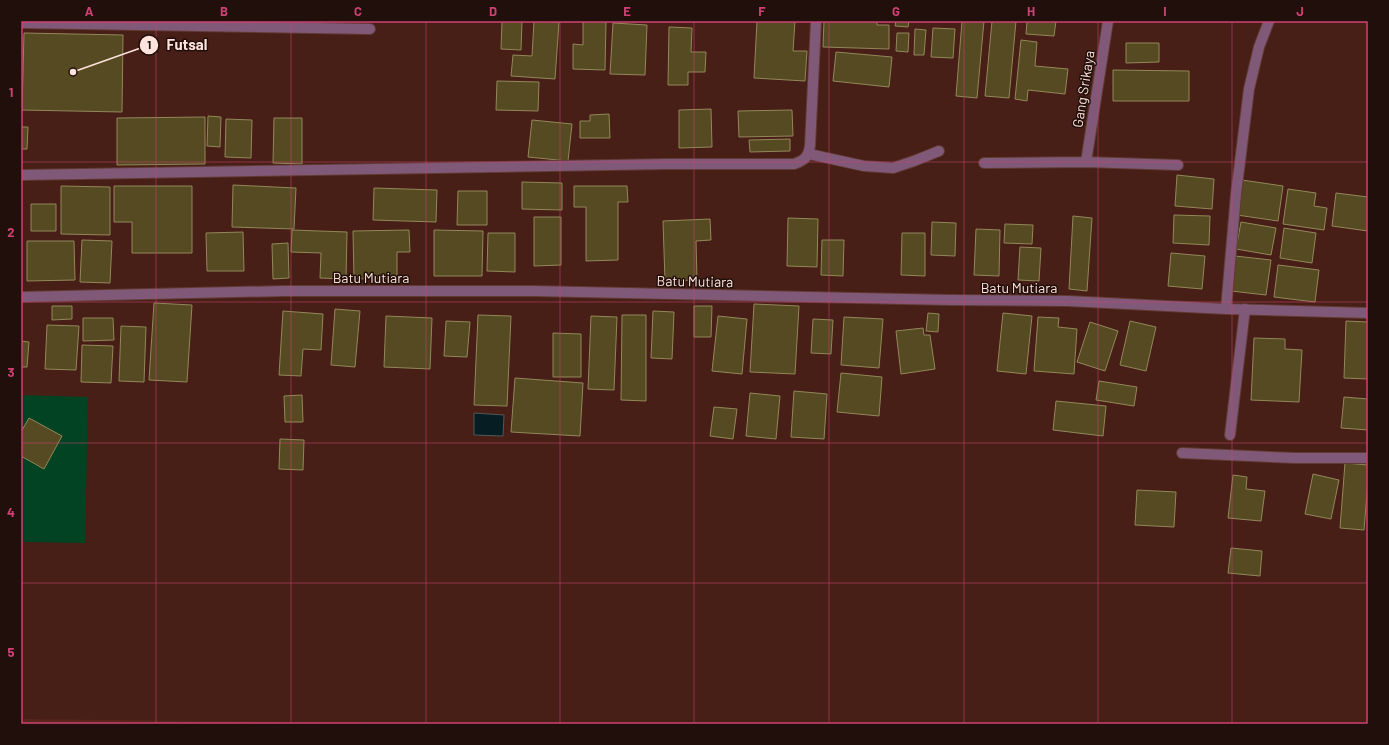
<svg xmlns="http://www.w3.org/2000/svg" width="1389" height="745" viewBox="0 0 1389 745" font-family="Barlow,sans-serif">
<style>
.built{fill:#56261b}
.green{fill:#024323}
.water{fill:#061d23;stroke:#51585a}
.building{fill:#554a21;stroke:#93875a}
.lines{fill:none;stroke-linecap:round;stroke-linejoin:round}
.lane-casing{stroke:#613a32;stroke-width:12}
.street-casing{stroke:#613a32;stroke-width:12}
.lane{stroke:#815978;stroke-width:10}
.street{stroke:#815978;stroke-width:10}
.grid{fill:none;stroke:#ce4175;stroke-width:1;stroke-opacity:0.55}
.labels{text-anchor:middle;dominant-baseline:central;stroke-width:3;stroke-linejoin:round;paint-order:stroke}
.street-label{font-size:14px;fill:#ffe3dc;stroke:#210f0b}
.leader{fill:none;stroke:#ffe3dc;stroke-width:1.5}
.callout-dot{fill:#ffe3dc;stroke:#210f0b;stroke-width:1.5}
.mark-label{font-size:12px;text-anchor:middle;font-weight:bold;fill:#111}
.callout-label{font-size:15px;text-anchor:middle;font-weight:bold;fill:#ffe3dc;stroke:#210f0b;stroke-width:3;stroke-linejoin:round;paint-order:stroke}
.neatline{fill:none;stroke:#ce4175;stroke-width:1.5}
.grid-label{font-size:13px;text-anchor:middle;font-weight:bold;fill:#ce4175}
</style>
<rect width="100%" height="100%" fill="#471f16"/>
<path class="built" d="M21,719l449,5h-449z"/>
<path class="green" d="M21,395l67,2 -3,146 -64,-1z"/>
<path class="water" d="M474,413l30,2 -1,21 -29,-1z"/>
<path class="building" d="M502,21h20l-1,29 -20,-1z
M534,21l25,1 -4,57 -44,-3 2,-21 19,1z
M583,21h23l-1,49 -32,-1v-25l10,1z
M757,21h38l-2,30h14l-2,30 -51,-3z
M824,21h53v4h12v24l-66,-2z
M896,21h13l-1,6 -13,-1z
M962,21h22l-7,77 -21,-2z
M992,21h24l-7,77 -24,-2z
M1027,21h29l-2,15 -28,-2z
M613,23l34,2 -2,50 -35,-1z
M669,27l23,1 -1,24h15l-1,20h-17v13h-20z
M933,28l22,1 -2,29 -22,-1z
M915,29l11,1 -2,25h-10z
M24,33l99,2 -1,77 -100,-2z
M897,33h12l-1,19 -12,-1z
M1021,40l16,2 -2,24 33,3 -3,25 -37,-4 -1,11 -12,-2z
M1126,43h33v19l-33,1z
M836,52l56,5 -3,30 -56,-6z
M1113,70l76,1v30h-76z
M497,81l42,1 -1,29 -42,-1z
M711,109l1,38 -33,1v-38z
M792,110l1,26 -54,1 -1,-26z
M609,114l1,24h-30v-17h10v-6z
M208,116l13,1 -1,30 -13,-1z
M205,117v47l-88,1v-47z
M274,118h28v46l-29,-1z
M226,119l26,1 -1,38 -26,-1z
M532,120l40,4 -4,37 -40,-4z
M21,127h7l-1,22h-6z
M790,139v12l-40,1 -1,-12z
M1177,175l37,4 -2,30 -37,-3z
M1242,180l41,6 -5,35 -41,-6z
M522,182l40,1v27l-40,-1z
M233,185l63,3 -2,41 -62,-2z
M61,186l49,1v48l-49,-1z
M114,186h78v67h-60v-31h-18z
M574,186h53l1,16h-10v58l-32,1v-54h-12z
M374,188l63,2 -1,32 -63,-2z
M1288,189l28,4 -2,13 13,2 -3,22 -41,-6z
M458,191h29v34h-30z
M1336,193l32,4v34l-36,-5z
M31,204h25v27h-25z
M1174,215l36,1 -1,29 -36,-2z
M1073,216l19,2 -5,73 -18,-2z
M534,217h27v48l-27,1z
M788,218l30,1 -1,48 -30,-1z
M710,219l1,21 -15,1 1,39 -32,1 -2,-60z
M932,222l24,1 -1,33 -24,-1z
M1241,222l35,6 -5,27 -35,-6z
M1005,224l28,1 -1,19 -28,-1z
M1284,228l32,5 -4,30 -32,-5z
M976,229l24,1 -1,46 -25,-1z
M292,230l55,2 -1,47 -26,-1 1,-25 -30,-1z
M409,230l1,22h-13v26l-43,1 -1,-48z
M434,230l49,1 -1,45h-48z
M243,232l1,39h-37l-1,-38z
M488,233h27v39l-28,-1z
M902,233h23v43l-24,-1z
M82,240l30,1 -2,42 -30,-1z
M822,240h22l-1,36 -22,-1z
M27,241h47l1,39 -48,1z
M288,243l1,35 -16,1 -1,-35z
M1020,247l21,1 -2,33 -21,-1z
M1171,253l34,3 -3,33 -34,-3z
M1235,256l36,4 -5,35 -35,-4z
M1278,265l41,5 -4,32 -41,-5z
M154,303l38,2 -5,77 -38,-2z
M754,304l45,2 -4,68 -45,-2z
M52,306h20v13l-20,1z
M694,306h18l-1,31h-17z
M335,309l25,2 -5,56 -24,-2z
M283,311l40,3 -2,36 -18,-1 -2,27 -22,-1z
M653,311l21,1 -2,47 -21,-1z
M928,313l11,1 -1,18 -12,-1z
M1003,313l29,3 -6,58 -29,-3z
M478,315l33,1 -4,90 -33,-1z
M622,315h24v86l-25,-1z
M386,316l46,2 -2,51 -46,-2z
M591,316l26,1 -3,73 -26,-1z
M718,316l29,3 -5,55 -30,-3z
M844,317l39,2 -4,49 -38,-3z
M1038,317l21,1 -1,9 19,2 -3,45 -40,-3z
M83,318h30l1,22 -31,1z
M813,319l20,1 -2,34 -20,-1z
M446,321l24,1 -3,35 -23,-1z
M1130,321l26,6 -10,44 -26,-6z
M1346,321l22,1v57l-24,-1z
M1090,322l28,9 -13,40 -28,-9z
M47,325l32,1 -3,44 -31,-1z
M121,326l25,1 -2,55 -25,-1z
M923,328l1,7h6l5,34 -34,5 -5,-43z
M553,333l28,1v43h-28z
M1254,338l31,1v10l17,1 -3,52 -48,-2z
M21,341l8,1 -2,25h-6z
M82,345l31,1 -2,37 -30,-1z
M841,373l41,4 -3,39 -42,-4z
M515,378l68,5 -3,53 -69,-4z
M1099,381l38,6 -3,19 -38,-6z
M794,391l33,3 -3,45 -33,-2z
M750,393l30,3 -4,43 -30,-3z
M302,395l1,27h-18l-1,-26z
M1344,397l24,2v31l-27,-2z
M1056,401l50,5 -3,30 -50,-6z
M714,407l23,2 -4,30 -23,-3z
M29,418l33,18 -18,33 -23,-13v-24z
M280,439l24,1 -1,30 -24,-1z
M1345,463l23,2v16l-4,49 -24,-2z
M1313,474l26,6 -8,39 -26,-5z
M1233,475l14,2 -1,12 19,2 -4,30 -33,-3z
M1137,490l39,2 -2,35 -39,-2z
M1231,548l31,3 -2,25 -32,-3z"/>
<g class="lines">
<g class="lane-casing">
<path id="lane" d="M809,154l55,12 29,2 21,-7 25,-10
M1230,435l15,-126"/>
</g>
<g class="street-casing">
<path id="street" d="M21,23l349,6
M1086,162l22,-141
M984,163l102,-1 92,3
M21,175l646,-11h127c11,-4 14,-7 16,-18l6,-125
M21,297l262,-6h250l418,9 117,1 158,8 142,4
M1226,309l10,-115 13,-105 10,-42 10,-26
M1182,453l113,5h73"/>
</g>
<use href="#lane" class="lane"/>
<use href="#street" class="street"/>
</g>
<path class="grid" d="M156,21v703M291,21v703M426,21v703M560,21v703M694,21v703M829,21v703M964,21v703M1098,21v703M1232,21v703M21,162h1347M21,302h1347M21,443h1347M21,583h1347"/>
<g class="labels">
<g class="street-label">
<text transform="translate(1083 89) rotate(-81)">Gang Srikaya</text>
<text x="371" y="277">Batu Mutiara</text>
<text transform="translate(695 281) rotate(1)">Batu Mutiara</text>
<text x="1019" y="287">Batu Mutiara</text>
</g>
</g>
<path class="leader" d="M73 72L149 45"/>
<g class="callout-dot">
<circle cx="73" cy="72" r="4"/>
<circle cx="149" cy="45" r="10"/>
</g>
<g class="mark-label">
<text x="149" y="49">1</text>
</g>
<g class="callout-label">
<text x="187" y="50">Futsal</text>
</g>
<rect width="1389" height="745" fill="none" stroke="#210f0b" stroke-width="44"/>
<rect x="22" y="22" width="1345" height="701" class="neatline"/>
<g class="grid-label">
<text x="89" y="16">A</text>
<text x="224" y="16">B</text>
<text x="358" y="16">C</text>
<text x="493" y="16">D</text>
<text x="627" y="16">E</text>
<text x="762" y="16">F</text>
<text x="896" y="16">G</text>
<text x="1031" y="16">H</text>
<text x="1165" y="16">I</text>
<text x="1300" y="16">J</text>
<text x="11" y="97">1</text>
<text x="11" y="237">2</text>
<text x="11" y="377">3</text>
<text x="11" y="517">4</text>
<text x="11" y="657">5</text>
</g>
</svg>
